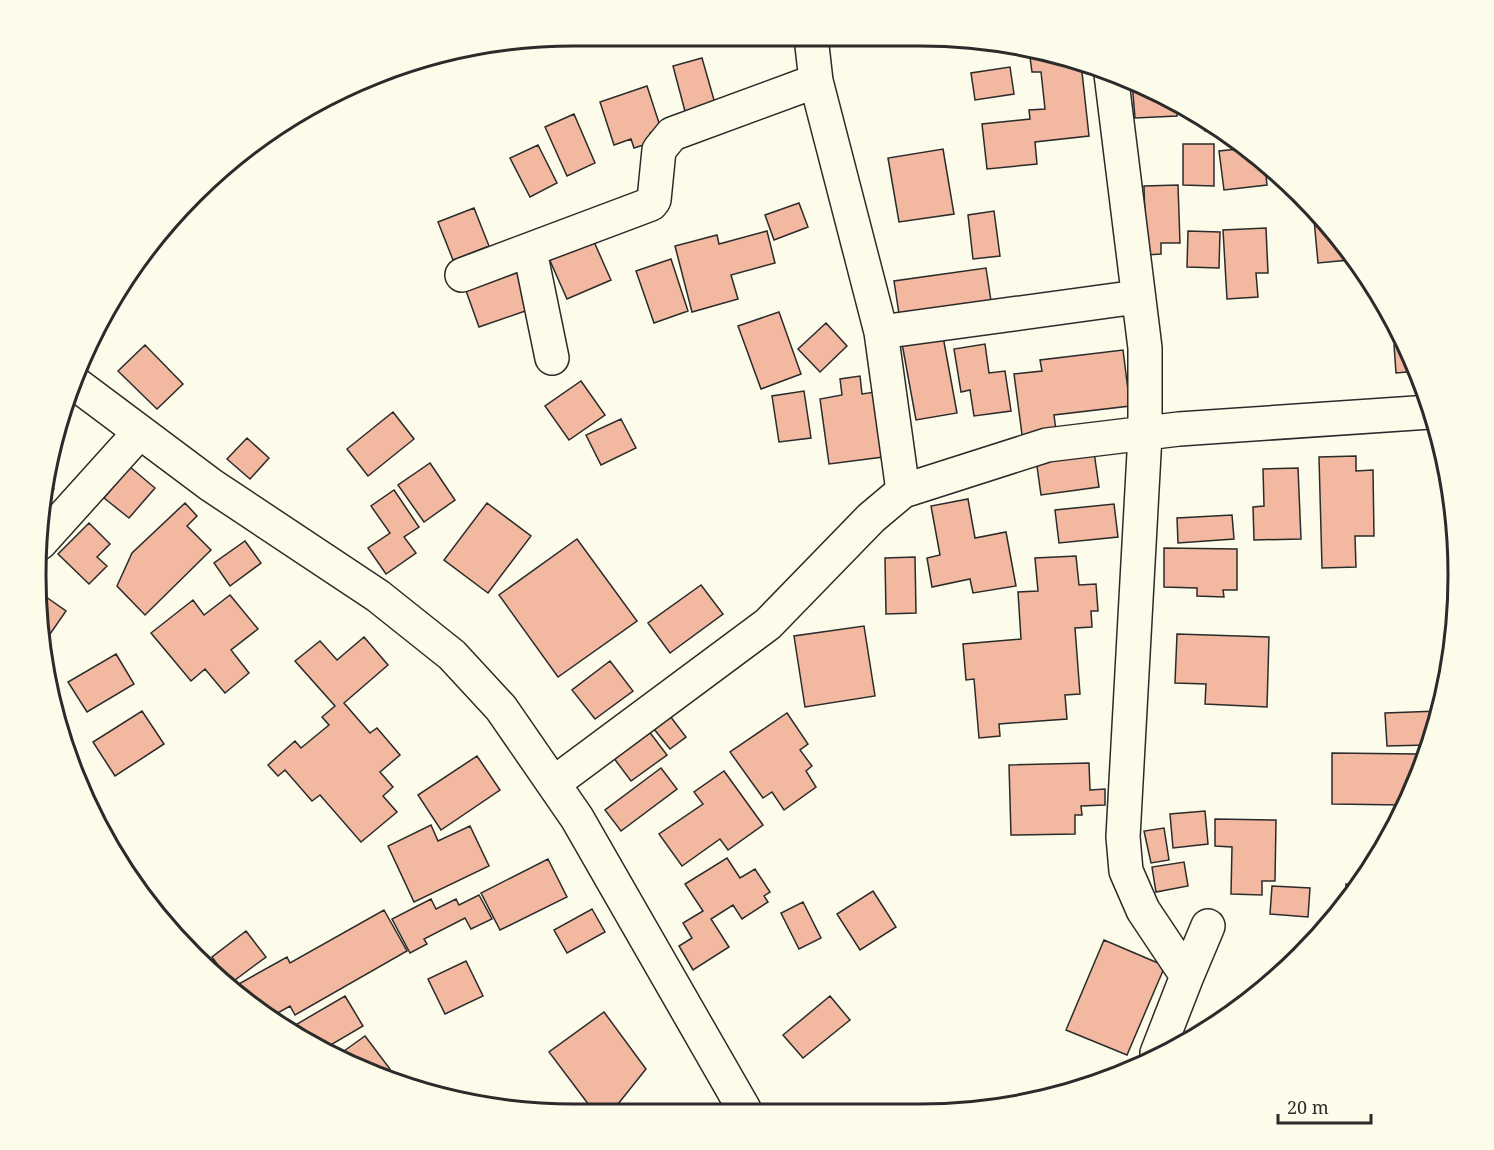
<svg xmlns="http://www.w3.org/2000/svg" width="1494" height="1150" viewBox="0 0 1494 1150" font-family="'Noto Serif',serif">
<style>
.building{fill:#f2b8a0;stroke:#2b2b2b;stroke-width:1.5}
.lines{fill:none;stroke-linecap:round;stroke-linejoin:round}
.minor-casing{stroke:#2b2b2b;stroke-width:36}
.major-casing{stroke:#2b2b2b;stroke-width:36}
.minor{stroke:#fdfbea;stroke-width:33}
.major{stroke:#fdfbea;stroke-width:33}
.rim{fill:none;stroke:#2b2b2b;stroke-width:3}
</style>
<rect width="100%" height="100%" fill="#fdfbea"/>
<path class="building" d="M848,37h46l-44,7z
M1029,50l30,4 22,9 8,73 -54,6 2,22 -50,5 -5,-45 48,-5 -1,-9 16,-1 -4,-37h-9z
M702,58l14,49 -30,8 -13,-49z
M1010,67l4,27 -39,6 -4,-27z
M1132,82l25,9 20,13v12l-42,2z
M647,86l14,43 -11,4 3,9 -19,6 -3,-9 -17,6 -14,-43z
M574,114l21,49 -28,13 -22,-49z
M1204,120l15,10 -14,1z
M1183,144h31v42l-31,-1z
M538,145l19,38 -27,14 -20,-39z
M1248,148l17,18 2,19 -43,5 -5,-39z
M943,149l11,65 -55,8 -11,-64z
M1178,185l2,58h-19v11l-15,1 -2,-69z
M799,203l9,24 -34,13 -9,-25z
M474,208l15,38 -36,14 -15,-38z
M994,211l6,45 -27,3 -5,-44z
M1314,219l34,37 1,4 -31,3z
M1266,228l2,45h-12l2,24 -31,2 -4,-69z
M767,231l8,32 -44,12 7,24 -46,13 -17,-66 42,-11 2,9z
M1188,231l32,1 -1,36 -32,-1z
M591,235l20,45 -44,19 -20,-45z
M671,259l17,52 -34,12 -18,-52z
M986,268l5,33 -92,13 -5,-33z
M520,269l14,39 -55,19 -14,-39z
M779,312l22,62 -40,15 -23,-63z
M826,323l21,23 -27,26 -22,-23z
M942,331l15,82 -41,7 -15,-82z
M985,344l4,29 16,-2 6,40 -37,5 -4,-26 -9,2 -7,-43z
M1404,344l13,25 1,2 -22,2 -2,-28z
M145,345l38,39 -26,25 -39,-38z
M1123,350l7,56 -76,9 3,23 -34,4 -9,-68 28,-3 -2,-11z
M860,376l2,18 20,-3 9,65 -62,8 -9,-65 22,-4 -2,-16z
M581,381l24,34 -36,25 -24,-34z
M804,391l7,47 -32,4 -7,-46z
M393,412l21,27 -46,37 -21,-27z
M621,419l15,29 -35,17 -15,-30z
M247,438l22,20 -19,21 -23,-20z
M1094,452l5,35 -58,8 -5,-36z
M1356,456v15l17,-1 1,66h-19l1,31 -34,1 -3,-111z
M430,463l25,37 -31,22 -26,-37z
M130,467l25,21 -26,30 -25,-20z
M1298,468l3,71 -47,1 -1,-33 11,-1 -1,-37z
M48,484l6,5 -8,9z
M394,490l25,37 -15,10 12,16 -30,21 -18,-26 22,-15 -19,-27z
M968,499l7,39 31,-6 10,54 -43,7 -3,-14 -38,8 -5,-29 13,-3 -9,-49z
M185,503l12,13 -10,10 24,24 -66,65 -28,-29 15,-33z
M487,503l44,33 -43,57 -44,-33z
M1114,504l4,33 -59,6 -4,-33z
M1232,515l2,24 -56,4 -1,-25z
M89,523l21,21 -13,13 10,9 -18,18 -31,-30z
M577,539l60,82 -79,56 -59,-82z
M245,541l16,22 -31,23 -16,-23z
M1164,548l73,1v41h-14l1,7 -27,-1v-8l-33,-1z
M1076,556l3,29 17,-1 2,27h-7l1,16 -17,1 5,66 -15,1 2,24 -68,5 1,12 -21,2 -5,-59 -8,1 -3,-36 58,-5 -3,-47 20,-1 -3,-33z
M915,557l1,56 -30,1 -1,-56z
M701,585l22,29 -53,39 -22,-30z
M39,592l27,19 -18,26 -2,-1z
M230,595l28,34 -27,21 18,23 -24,20 -20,-24 -14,12 -40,-48 42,-33 11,15z
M864,626l11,70 -70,11 -11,-71z
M1177,634l92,3 -2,70 -62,-3 1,-20 -31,-1z
M364,637l24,28 -44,38 26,30 7,-5 23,27 -20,17 13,15 -10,9 14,16 -36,30 -41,-47 -8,6 -27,-31 -7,6 -10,-11 27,-24 6,7 28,-23 -7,-8 13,-11 -40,-45 25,-20 17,19z
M116,654l18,30 -47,28 -19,-30z
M610,661l23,30 -38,28 -23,-29z
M142,711l22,33 -49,32 -22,-34z
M1438,711l-10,34 -41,1 -2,-33z
M787,713l21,31 -8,6 12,16 -6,5 10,16 -32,23 -12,-18 -9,6 -33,-46z
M670,716l16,21 -16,12 -16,-20z
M645,726l22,29 -36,26 -21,-28z
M1332,753l86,1 -1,28 -13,23 -72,-1z
M477,756l23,34 -59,40 -23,-35z
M1089,763l1,27 15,-1v16l-24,1 1,9h-7v19l-64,1 -2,-70z
M661,768l16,21 -56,42 -16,-21z
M724,771l39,54 -35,25 -8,-11 -38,27 -23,-32 44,-30 -9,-12z
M1205,811l3,33 -35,4 -3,-34z
M1215,819l61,1 -1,61h-13v14l-31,-1 1,-47 -17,-1z
M431,825l7,16 32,-15 19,40 -75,36 -26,-56z
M1164,828l5,32 -18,3 -7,-32z
M727,858l13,20 15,-9 15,23 -6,4 4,6 -26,17 -9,-14 -22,14 18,28 -36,23 -14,-24 13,-8 -9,-15 20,-12 -18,-27z
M548,859l19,38 -67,33 -19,-37z
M1184,862l4,24 -32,6 -4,-25z
M1346,884l12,1 -13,16z
M1272,886l38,2 -2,29 -38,-3z
M873,891l23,36 -36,23 -23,-36z
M479,895l13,24 -21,10 -6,-11 -41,21 3,5 -17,9 -18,-34 39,-20 5,10 20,-10 3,6z
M803,902l18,36 -22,11 -18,-36z
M592,909l13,23 -38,21 -13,-23z
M384,910l23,41 -112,64 -5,-9 -21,12 -24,-20 -8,-13 50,-28 3,6z
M246,931l20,26 -35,26 -19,-26z
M1104,940l61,26 -38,89 -61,-25z
M466,961l17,35 -38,18 -17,-35z
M345,996l18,30 -39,23 -28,-15 -4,-7z
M830,996l20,24 -47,38 -20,-23z
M604,1012l42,57 -32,40h-22l-43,-57z
M365,1036l25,33 -10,7 -43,-20z"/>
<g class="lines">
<g class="minor-casing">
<path id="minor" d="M811,37l5,44 65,251 22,159
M1111,74l34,274v87l-22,402 3,34 17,39 44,66 -30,77
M530,251l22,107
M462,275l189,-71 3,-4 5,-50 13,-16 144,-53
M881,332l256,-35
M40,543l99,-110
M554,783l214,-159 103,-106 32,-27 144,-46 132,-16 251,-17
M1187,976l21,-50"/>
</g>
<g class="major-casing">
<path id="major" d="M76,384l135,101 167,111 74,59 49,53 76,110 167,291"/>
</g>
<use href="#minor" class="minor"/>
<use href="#major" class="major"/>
</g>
<path d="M0 0H1494V1150H0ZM574 46H920A528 528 0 0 1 1448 574V576A528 528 0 0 1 920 1104H574A528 528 0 0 1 46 576V574A528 528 0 0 1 574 46Z" fill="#fdfbea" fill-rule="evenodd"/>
<path class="rim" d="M574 46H920A528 528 0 0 1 1448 574V576A528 528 0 0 1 920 1104H574A528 528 0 0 1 46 576V574A528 528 0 0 1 574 46Z"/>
<path d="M1278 1114v9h93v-9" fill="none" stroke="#2b2b2b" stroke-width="3"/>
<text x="1287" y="1114" font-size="18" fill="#2b2b2b" stroke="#fdfbea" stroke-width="4.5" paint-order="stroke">20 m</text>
</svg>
